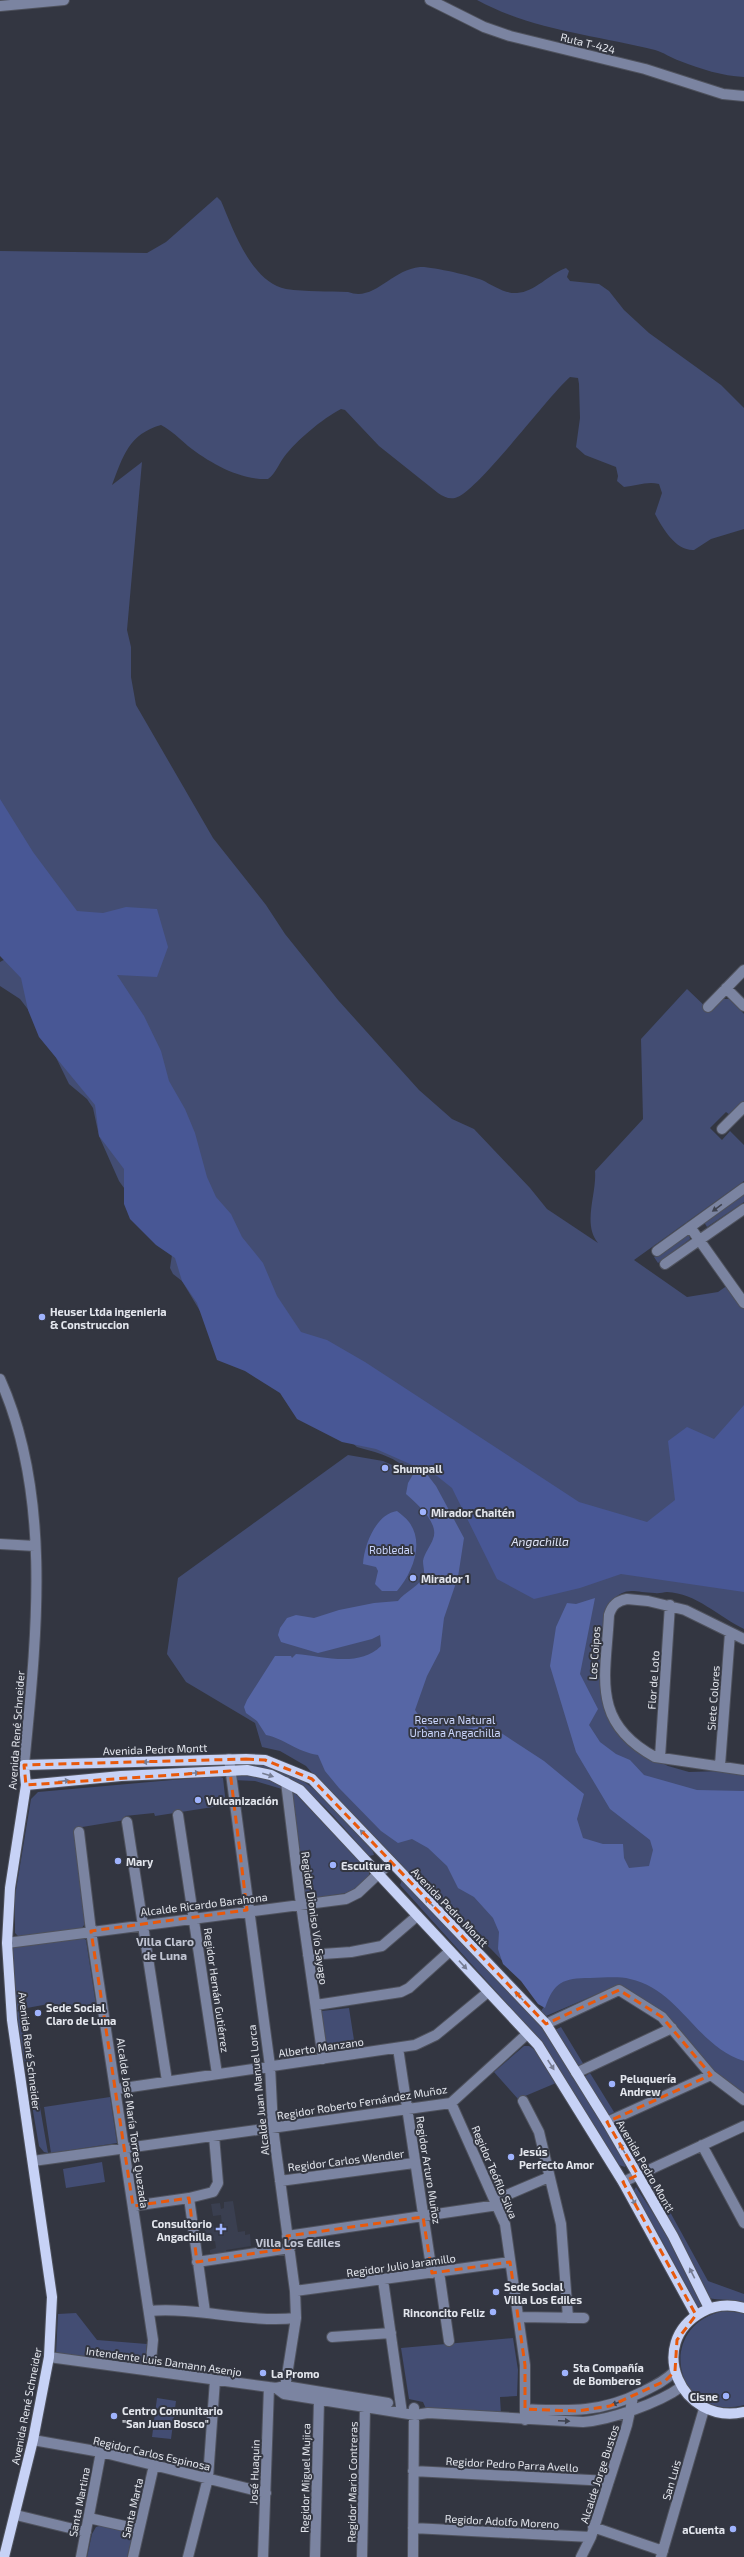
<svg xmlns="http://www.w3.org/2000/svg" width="744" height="2557" viewBox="0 0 744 2557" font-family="'Exo 2',sans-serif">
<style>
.built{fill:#3a3f50}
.green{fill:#434d73}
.forest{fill:#5666a5}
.water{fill:#485795}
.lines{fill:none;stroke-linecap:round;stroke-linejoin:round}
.minor-casing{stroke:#4f525d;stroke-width:12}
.major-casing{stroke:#4f525d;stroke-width:12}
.minor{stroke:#7b84a1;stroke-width:10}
.major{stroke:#c7d2f6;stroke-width:10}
.oneway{fill:#3e424f}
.oneway2{fill:#767c92}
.marked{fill:none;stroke:#e8590c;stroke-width:3;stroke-dasharray:8 5;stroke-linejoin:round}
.poi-dot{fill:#9fb3fd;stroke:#333641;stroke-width:1.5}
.labels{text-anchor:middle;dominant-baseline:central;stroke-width:4;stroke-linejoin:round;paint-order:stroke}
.street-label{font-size:11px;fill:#e3e6ed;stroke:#333641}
.poi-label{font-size:11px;font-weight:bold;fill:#e3e6ed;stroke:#333641;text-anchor:start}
.park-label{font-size:11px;fill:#cbd6fc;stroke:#333641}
.water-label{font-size:12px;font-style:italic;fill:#dde3f6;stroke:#333641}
.neighbourhood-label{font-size:12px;font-weight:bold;fill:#c2c6d4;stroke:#333641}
</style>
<rect width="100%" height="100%" fill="#333641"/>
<path class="built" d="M233,2201l5,31 7,-1v4l5,-1 1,12 -25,4v3h-16v-3l6,-2 -1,-7h-4l-1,-6 -4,1 -2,-12 9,-2 1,5 8,-1 -1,-11 -8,1 -2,-12 9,-1 1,6 3,-1v-6z"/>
<path class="green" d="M477,0h267v77c-22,-1 -43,-8 -64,-16 -9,-3 -17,-9 -25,-11 -60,-15 -123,-20 -178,-50z
M217,197l4,4c12,28 30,81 65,88 20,3 42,2 62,3 27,10 42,-22 72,-25 10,-1 53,9 62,13 10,5 23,14 35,13 18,-1 32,-19 49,-25l3,3 -2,6 3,4 29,3 10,7 15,19 25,23 72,52 23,23v121l-33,10 -17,11c-18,1 -31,-21 -39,-36l7,-21 -3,-9c-12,-3 -23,2 -35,3l-7,-6 1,-5 -2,-9 -31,-12 -9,-8 4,-29 -1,-34 -1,-6 -8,-1c-23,20 -94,117 -115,121 -7,1 -11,-1 -17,-5l-59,-47 -34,-36 -4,-1c-19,10 -44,31 -57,48 -6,8 -8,16 -16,22 -29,1 -58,-16 -80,-33 -9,-8 -16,-15 -27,-21 -32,9 -38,31 -49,60l30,-23 -15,168 4,17v30l5,28 77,133 53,67 19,29 53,66 81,90 33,29 22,10 56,59 17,21 51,34c-16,-19 -1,-50 -3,-72l48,-52 -2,-80 46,-50 23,22 13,-12h7l14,15v87l-14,14 -4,-3 -16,16 12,12 8,-9 14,14v36l-110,79 53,37 31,-5 13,-9 13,17v329c-25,-12 -48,-36 -77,-37 -4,0 -8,2 -12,1 -22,0 -29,-9 -47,12l-3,82 16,40 33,32 14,7 21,6 33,-1 22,3v321l-27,-19 -54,-64 -45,-27 -72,31 -5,-5 4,-6 -54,-56 -100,-92 -51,-52 -34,-39 -26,-15 -18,-4 -7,-24 -69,-41 -19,-28 11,-76 170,-123 35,6 27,12c-12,-16 -35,-21 -53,-26l-154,-131 -21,-35 -9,-7 -3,-6 2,-13 -53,-74 -20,-45 -6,-28 -6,-9 -18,-15 -29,-59 -20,-26 -20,-13v-24l11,-6 -11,-18v-687l147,2 19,-11z
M744,1193v9l-37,25 -3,-5z
M686,1234h3l1,5 -32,24 -4,-6z
M246,1763c54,5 72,28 107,66 6,7 19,16 21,26l-5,1c-35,-38 -67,-86 -123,-90z
M240,1772l37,9 5,8 -27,-8 -22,-1 1,-4z
M217,1776l6,2 3,27 -71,11 -1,-3 -29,3v4l-49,8 10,94 -4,6 -63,9 -4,-4v-37l16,-97 7,-7z
M292,1790l77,81v7l-17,14 -49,8 -16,-107z
M402,1880l142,148 83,135 -2,4 -6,-2 -79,-125 -140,-155z
M81,1936l5,4 10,65 -40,7 -2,-9 -38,7 -6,-60 7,-5z
M349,2008l7,45 -29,3 -7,-42 2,-3z
M23,2010l25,143 -4,-1 -5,-6 -23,-134z
M561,2027l23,38 -5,2 -24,-37z
M524,2046h5l7,4 20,33 -38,16 -24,-27z
M590,2073l24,39 -6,3 -24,-38z
M110,2097l7,46 -66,10 -7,-46z
M621,2125l23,40 -5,3 -25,-39z
M102,2162l3,20 -39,6 -3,-19z
M653,2181l55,100 36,13v9c-13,-5 -24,-2 -36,-5l-59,-115z
M636,2187l34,52 34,67 -6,2 -38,-71 -27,-45z
M723,2311l21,2v92c-68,18 -91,-78 -21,-94z
M76,2313l21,27 50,4 -2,16 -3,3 -86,-9 2,-40z
M513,2338l5,32 -1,26 -17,1 1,17 -74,-3 -4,-9 -14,-3 -8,-51z
M157,2398l19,3 -5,38 -19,-2z
M102,2525l25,7 5,6 -5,19h-40l5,-23 4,-7z"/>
<path class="forest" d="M419,1464l17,22 28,52 -6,39 -14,41 -4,33 -13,25 -12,34 17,25 57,-10 55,36 40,33 -7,25 6,19 20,6h20l1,14 5,10 20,-2 4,-16 -3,-10 -40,-31 -34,-57 -26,-86 6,-39 11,-24 9,1 19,-6 -15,76 18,35 -9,16 11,17 16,12 14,6 14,15 53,15 47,1v270c-47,-14 -64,-71 -114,-82 -12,-3 -27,-1 -40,-1 -27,0 -36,4 -45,30l-7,-4 -17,-23 -18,-17 -5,-15 1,-17 -6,-14 -19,-21 -16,-9 -11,-22 -19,-18 -16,-9 -14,4 -17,-12 -42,-43 -14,-17 -7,-16c-23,-4 -33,-16 -52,-20l-9,-14 -11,-8 -2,-6 3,-7 28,-44h16l1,2 4,-4c27,2 63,14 85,-8l-1,-11 -8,4 -54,14 -37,-11 -3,-7 2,-7 7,-10 9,-3 18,3 25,-8 35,-7 24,-2c7,-9 18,-13 24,-22 4,-7 1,-11 1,-18 1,-7 8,-16 10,-22 7,-16 -17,-36 -27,-45l2,-11z
M397,1511c4,3 9,7 12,11 16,21 3,52 -12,69h-15l-7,-7 3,-13 -2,-4 -13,-3c1,-19 13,-50 34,-53z"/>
<path class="water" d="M0,799l33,53 44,59 26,2 23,-6 31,2 11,38 -11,30 -40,-2 27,41 17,35 8,30 16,28 10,24 12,44 9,20 15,17 11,23 21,26 14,33 24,36 26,8 38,22 214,140 68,20 28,-22 -7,-59 19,-14 27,12 30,-34v187l-123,-18 -41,14 -46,11 -37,-20 -45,-91 -15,-12 -61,-27 -34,-7 -45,-23 -17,-26 -35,-22 -28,-11 -20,-57 -15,-22 -7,-23 -19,-13 -26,-26 -6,-15v-35l-25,-33 -4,-31 -56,-68 -11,-27 -7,-32 -21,-22z"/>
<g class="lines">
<g class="minor-casing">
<path id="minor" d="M430,0l54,27 26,9 135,33 78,25 21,2
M0,6l64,-6
M726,988l18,18
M708,1007l36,-37
M722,1129l22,-22
M690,1227l54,76
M657,1251l87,-63
M665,1264l79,-55
M0,1379c53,118 36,262 24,386
M0,1544l35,2
M744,1639l-59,-29 -37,-9 -21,-2c-10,2 -15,6 -18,16 -3,61 -19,107 46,142l89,13
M660,1757l10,-152
M229,1759l41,307 3,62 22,163 1,27 -12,76
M720,1765l10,-132
M286,1782l14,115 23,162
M178,1815l39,259
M127,1822l40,259
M79,1832l12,99 62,409 -3,31
M7,1943l339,-44 12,-6 33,-31
M308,1955l43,-3 31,-6 35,-30
M316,2005l85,-13 8,-4 41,-37
M546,2024l73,-34 43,27 49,58 33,25
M398,2048l34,225
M576,2073l96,-45
M117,2089l298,-44 21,-10 52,-43
M523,2101l16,31 22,92 7,94
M451,2103l54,121 20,141v55
M607,2122l104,-47
M702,2145l42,78
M33,2161l418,-58 76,-69
M280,2181l134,-18
M623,2182l121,-56
M189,2198l16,114
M495,2200l54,-23
M133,2206l56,-8 24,-6 5,-9 -4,-47
M287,2236l211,-31
M197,2262l93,-14
M439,2272l10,69
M383,2280l19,133
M295,2291l215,-29
M149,2311c49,-4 98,12 147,7
M519,2317l65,1
M332,2337l59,-4
M49,2357l227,31 9,-2 103,17
M276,2388l8,6 131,21 13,-2 155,9c27,-2 76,-19 98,-35
M525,2409c44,2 76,4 117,-17 12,-6 23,-11 33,-21
M33,2440l68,12 165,41
M413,2471l196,10
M16,2515l70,17
M89,2518l49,11
M593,2527l70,24
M413,2528l178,9
M81,2557l20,-105
M133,2557l21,-92
M188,2557l20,-79 7,-98
M263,2557l6,-170
M315,2557l4,-157
M362,2557l3,-150
M413,2557l1,-149
M581,2557l10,-20 36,-112 6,-28
M661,2557l43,-148"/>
</g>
<g class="major-casing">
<path id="major" d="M26,1785l95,-9 126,-6 24,5 29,15 238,255 85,137 73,133
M744,2308c-14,-4 -29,-3 -42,4 -57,31 -21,114 42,100
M4,2557l29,-117 16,-83 3,-60 -40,-277 -5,-77 3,-55 16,-103 -2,-20 222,-6 19,1 47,19 234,245 61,98 66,114 36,72"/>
</g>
<use href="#minor" class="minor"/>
<use href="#major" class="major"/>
</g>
<defs><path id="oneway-solid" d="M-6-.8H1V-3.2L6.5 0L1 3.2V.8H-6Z"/></defs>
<g class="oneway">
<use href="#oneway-solid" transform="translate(717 1208) rotate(144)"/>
<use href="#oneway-solid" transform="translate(617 2403) rotate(161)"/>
<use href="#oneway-solid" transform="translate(564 2421) rotate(2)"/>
</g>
<g class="oneway2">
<use href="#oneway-solid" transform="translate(148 1762) rotate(178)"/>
<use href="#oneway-solid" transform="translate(194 1773) rotate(-3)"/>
<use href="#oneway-solid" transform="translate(268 1775) rotate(17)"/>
<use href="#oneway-solid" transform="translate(64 1781) rotate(-5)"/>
<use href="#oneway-solid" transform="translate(364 1834) rotate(-134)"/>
<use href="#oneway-solid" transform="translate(429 1902) rotate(-134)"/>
<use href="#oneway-solid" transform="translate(463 1965) rotate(47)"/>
<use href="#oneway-solid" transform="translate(519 1996) rotate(-134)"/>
<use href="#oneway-solid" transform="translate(551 2065) rotate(57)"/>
<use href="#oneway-solid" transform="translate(622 2148) rotate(-120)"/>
<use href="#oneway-solid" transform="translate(633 2200) rotate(61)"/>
<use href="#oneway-solid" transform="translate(692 2273) rotate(-117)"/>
</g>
<path class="marked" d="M246,1759l19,1 47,19 234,245 73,-34 43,27 49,58 -104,47 31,53 -15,7 73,133 -19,25 -2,31 -10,10 -55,25 -32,5 -53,-2v-44l-15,-103 -78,11 -9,-56 -136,19 3,12 -93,14 -8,-64 -56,8 -42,-275 156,-21 -17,-139 -204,14 -2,-20z"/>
<g class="poi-dot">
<circle cx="42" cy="1317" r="4"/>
<circle cx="385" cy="1468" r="4"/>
<circle cx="423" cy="1512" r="4"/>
<circle cx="413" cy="1578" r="4"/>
<circle cx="198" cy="1800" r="4"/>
<circle cx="118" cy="1861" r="4"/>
<circle cx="333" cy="1865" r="4"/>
<circle cx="38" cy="2013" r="4"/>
<circle cx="612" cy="2084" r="4"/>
<circle cx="511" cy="2157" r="4"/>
<path d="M219 2223h4v4h4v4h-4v4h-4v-4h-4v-4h4z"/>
<circle cx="496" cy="2292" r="4"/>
<circle cx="493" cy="2312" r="4"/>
<circle cx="263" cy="2373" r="4"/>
<circle cx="565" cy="2373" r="4"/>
<circle cx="726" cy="2396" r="4"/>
<circle cx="114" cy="2416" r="4"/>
<circle cx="733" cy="2529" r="4"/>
</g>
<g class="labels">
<g class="street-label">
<text transform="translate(588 43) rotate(14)">Ruta T-424</text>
<text transform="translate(594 1653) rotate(-86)">Los Coipos</text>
<text transform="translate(653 1680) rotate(-86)">Flor de Loto</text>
<text transform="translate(713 1698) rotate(-86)">Siete Colores</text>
<text transform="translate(16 1730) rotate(-86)">Avenida René Schneider</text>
<text transform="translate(155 1749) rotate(-2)">Avenida Pedro Montt</text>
<text transform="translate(204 1904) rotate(-7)">Alcalde Ricardo Barahona</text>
<text transform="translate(450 1907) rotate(46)">Avenida Pedro Montt</text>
<text transform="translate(315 1918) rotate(82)">Regidor Dioniso Vío Sayago</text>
<text transform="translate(217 1990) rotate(82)">Regidor Hernán Gutiérrez</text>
<text transform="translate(321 2047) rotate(-8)">Alberto Manzano</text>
<text transform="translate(30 2051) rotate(83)">Avenida René Schneider</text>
<text transform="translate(258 2090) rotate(-96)">Alcalde Juan Manuel Lorca</text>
<text transform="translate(362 2102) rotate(-9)">Regidor Roberto Fernández Muñoz</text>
<text transform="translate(133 2123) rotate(82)">Alcalde José María Torres Quezada</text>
<text transform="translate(346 2160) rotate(-7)">Regidor Carlos Wendler</text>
<text transform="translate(646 2166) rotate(60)">Avenida Pedro Montt</text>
<text transform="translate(429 2170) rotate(81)">Regidor Arturo Muñoz</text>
<text transform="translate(495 2172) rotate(67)">Regidor Teófilo Silva</text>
<text transform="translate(401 2265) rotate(-8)">Regidor Julio Jaramillo</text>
<text transform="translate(164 2361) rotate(8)">Intendente Luis Damann Asenjo</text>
<text transform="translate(26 2406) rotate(-79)">Avenida René Schneider</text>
<text transform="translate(152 2453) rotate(13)">Regidor Carlos Espinosa</text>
<text transform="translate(512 2464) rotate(3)">Regidor Pedro Parra Avello</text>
<text transform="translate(254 2472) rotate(-88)">José Huaquin</text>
<text transform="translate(599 2474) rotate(-72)">Alcalde Jorge Bustos</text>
<text transform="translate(305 2478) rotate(-89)">Regidor Miguel Mujica</text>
<text transform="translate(671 2480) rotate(-74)">San Luis</text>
<text transform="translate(352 2482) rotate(-89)">Regidor Mario Contreras</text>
<text transform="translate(79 2502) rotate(-79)">Santa Martina</text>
<text transform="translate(132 2508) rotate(-77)">Santa Marta</text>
<text transform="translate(502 2521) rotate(3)">Regidor Adolfo Moreno</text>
</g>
<g class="poi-label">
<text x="50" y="1311">Heuser Ltda ingenieria<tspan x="50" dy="13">&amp; Construccion</tspan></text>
<text x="393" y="1468">Shumpall</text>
<text x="431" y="1512">Mirador Chaitén</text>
<text x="421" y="1578">Mirador 1</text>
<text x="206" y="1800">Vulcanización</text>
<text x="126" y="1861">Mary</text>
<text x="341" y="1865">Escultura</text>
<text x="46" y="2007">Sede Social<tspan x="46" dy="13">Claro de Luna</tspan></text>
<text x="620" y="2078">Peluquería<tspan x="620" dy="13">Andrew</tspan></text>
<text x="519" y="2151">Jesús<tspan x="519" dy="13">Perfecto Amor</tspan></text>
<text x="212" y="2223" text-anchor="end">Consultorio<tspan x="212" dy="13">Angachilla</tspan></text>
<text x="504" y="2286">Sede Social<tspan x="504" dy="13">Villa Los Ediles</tspan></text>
<text x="485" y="2312" text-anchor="end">Rinconcito Feliz</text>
<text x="573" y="2367">5ta Compañía<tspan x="573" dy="13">de Bomberos</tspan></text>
<text x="271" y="2373">La Promo</text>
<text x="718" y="2396" text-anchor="end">Cisne</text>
<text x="122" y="2410">Centro Comunitario<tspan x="122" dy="13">"San Juan Bosco"</tspan></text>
<text x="725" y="2529" text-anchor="end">aCuenta</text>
</g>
<g class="park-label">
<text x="391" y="1549">Robledal</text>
<text x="455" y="1719">Reserva Natural<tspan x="455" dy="13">Urbana Angachilla</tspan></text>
</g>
<g class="water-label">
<text x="540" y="1541">Angachilla</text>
</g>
<g class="neighbourhood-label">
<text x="165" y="1941">Villa Claro<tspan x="165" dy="14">de Luna</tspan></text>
<text x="298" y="2242">Villa Los Ediles</text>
</g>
</g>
</svg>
